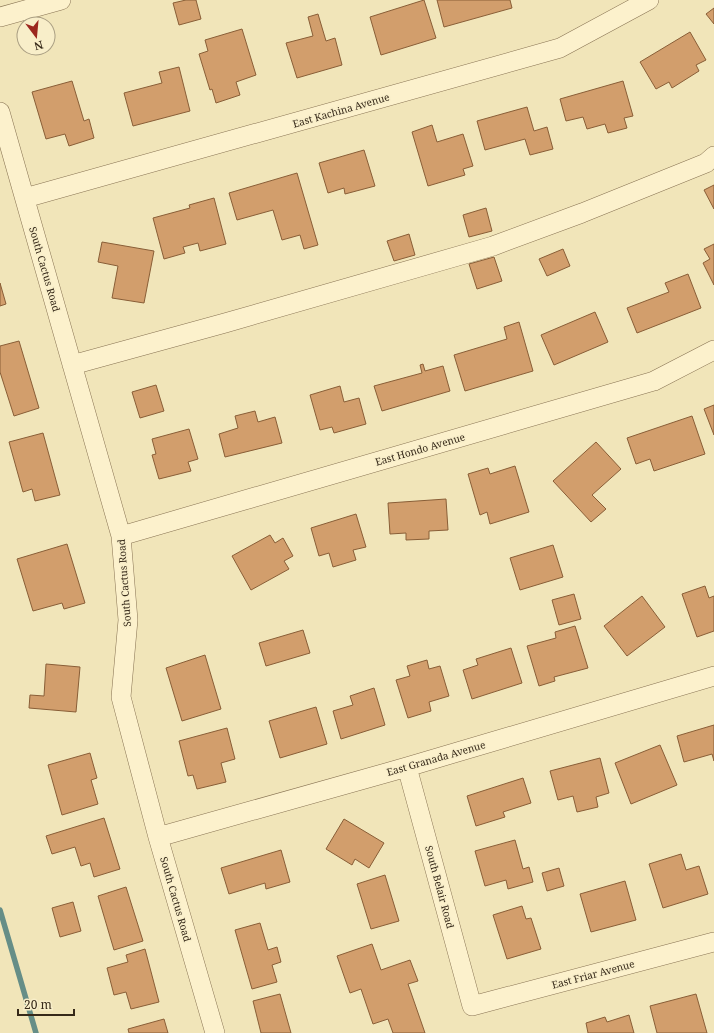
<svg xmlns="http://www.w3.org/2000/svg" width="714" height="1033" viewBox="0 0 714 1033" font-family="'Noto Serif',serif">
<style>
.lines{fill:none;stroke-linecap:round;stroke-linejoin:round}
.stream{stroke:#668e87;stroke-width:5.5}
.building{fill:#d29e6c;stroke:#895e37}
.minor-casing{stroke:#887353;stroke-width:20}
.minor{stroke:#fcf1cc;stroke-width:19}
.labels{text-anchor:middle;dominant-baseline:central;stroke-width:3;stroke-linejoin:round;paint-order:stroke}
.street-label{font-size:10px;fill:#362919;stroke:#f8eec9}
</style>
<rect width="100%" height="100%" fill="#f1e5b9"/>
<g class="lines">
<path class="stream" d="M0,910l36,123"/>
</g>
<path class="building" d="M186,0h10l5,19 -22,6 -6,-22z
M424,0l12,38 -55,17 -11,-38z
M437,0h73l2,8 -68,19z
M714,8v16l-8,-10z
M318,14l8,27 9,-3 7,27 -45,13 -11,-35 27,-7 -5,-19z
M242,29l14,46 -20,7 4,13 -24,8 -4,-14 -2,1 -11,-36 9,-3 -3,-11z
M690,32l16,28 -10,5 3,6 -27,17 -3,-6 -13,7 -16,-27z
M179,67l11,44 -57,15 -9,-33 38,-10 -3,-11z
M72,81l12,40 5,-2 5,19 -25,8 -4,-12 -19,5 -14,-47z
M623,81l10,35 -9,2 3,10 -19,5 -3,-9 -18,5 -4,-12 -17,4 -6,-22z
M527,107l7,24 13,-4 6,22 -23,6 -5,-16 -40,11 -8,-29z
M432,125l5,17 26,-8 10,32 -10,3 2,6 -37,11 -16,-54z
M364,150l11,36 -30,8 -1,-6 -16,5 -9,-30z
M297,173l21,72 -14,4 -4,-14 -18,5 -9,-30 -36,10 -8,-27z
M714,185v24l-10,-19z
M214,198l12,46 -26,7 -2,-8 -15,4 2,6 -21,6 -11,-41 37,-10 -1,-3z
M486,208l6,23 -23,6 -6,-22z
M409,234l6,21 -21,6 -7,-20z
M102,242l52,9 -10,52 -32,-5 6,-32 -20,-4z
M714,244v41l-11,-22 7,-4 -6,-10z
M563,249l7,17 -23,10 -8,-17z
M494,257l8,24 -25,8 -8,-25z
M688,274l13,34 -64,25 -10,-25 42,-16 -4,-9z
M0,283l6,21 -6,2z
M595,312l13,30 -54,23 -13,-30z
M519,322l14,49 -68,20 -11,-36 53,-16 -3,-12z
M19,341l20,67 -25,8 -14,-44v-26z
M423,364l2,7 18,-5 7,25 -68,20 -8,-25 48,-13 -2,-8z
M156,385l8,26 -24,7 -8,-26z
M340,386l4,16 15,-4 7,26 -32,9 -2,-6 -12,3 -10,-35z
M714,405v30l-10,-26z
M255,411l3,11 17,-5 7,26 -57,14 -6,-23 19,-6 -3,-12z
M692,416l13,38 -51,17 -4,-12 -14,5 -9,-26z
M189,429l9,30 -10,3 3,9 -32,8 -7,-24 4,-1 -4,-15z
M43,433l17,62 -25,6 -3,-12 -9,3 -14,-50z
M596,442l25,27 -29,26 14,14 -15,13 -38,-41z
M515,466l14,46 -39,12 -3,-12 -7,3 -12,-41 20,-6 2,6z
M446,499l2,31 -19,1v8l-23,1v-7l-16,1 -2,-31z
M356,514l10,33 -13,3 3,10 -23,7 -4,-14 -10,3 -8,-28z
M270,535l5,8 8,-5 10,18 -9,5 5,8 -38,21 -19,-34z
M67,544l18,59 -21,6 -2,-6 -29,8 -16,-52z
M553,545l10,32 -43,13 -10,-32z
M705,586l4,12 5,-2v35l-17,6 -15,-43z
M574,594l7,25 -22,6 -7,-25z
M642,596l23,31 -38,29 -23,-30z
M575,626l13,42 -34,9 1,4 -16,5 -12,-40 29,-8 -1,-6z
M303,630l7,23 -44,13 -7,-23z
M511,648l11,35 -50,16 -9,-29 15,-5 -2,-6z
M205,655l16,54 -39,12 -16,-53z
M427,660l2,9 11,-3 9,30 -20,6 2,9 -23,7 -12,-38 14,-4 -3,-10z
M46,664l34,3 -4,45 -47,-4 1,-13 14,1z
M374,688l11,37 -44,14 -8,-28 20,-6 -3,-9z
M316,707l11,37 -47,14 -11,-37z
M714,725v36l-2,-7 -28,8 -7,-26z
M227,728l8,31 -14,4 5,19 -29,7 -4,-14 -5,1 -9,-35z
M660,745l17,40 -46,19 -16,-41z
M90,753l7,25 -6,2 7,24 -36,11 -14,-50z
M600,758l9,35 -13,4 2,10 -21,5 -4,-16 -15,4 -8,-29z
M523,778l8,25 -28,9 2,5 -29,9 -9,-30z
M104,818l16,51 -26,8 -4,-14 -9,3 -6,-19 -23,7 -6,-18z
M344,819l40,24 -15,25 -14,-9 -3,6 -26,-16z
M515,840l8,29 6,-2 4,15 -25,7 -2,-9 -21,6 -10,-35z
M281,850l9,32 -24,7 -1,-6 -36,11 -8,-26z
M681,854l5,16 13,-4 9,28 -45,14 -14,-44z
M559,868l5,18 -17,5 -5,-18z
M385,875l14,46 -28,8 -14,-45z
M625,881l11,39 -45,12 -11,-38z
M126,887l17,54 -29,9 -16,-54z
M73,902l8,29 -21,6 -8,-29z
M522,906l4,13 5,-1 10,31 -34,10 -14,-44z
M260,923l8,27 9,-3 4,15 -9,3 5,17 -25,7 -17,-59z
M372,944l9,26 29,-10 8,21 -10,3 17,49h-32l-5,-14 -15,5 -12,-35 -11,4 -13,-37z
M145,949l14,53 -28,7 -5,-17 -12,3 -7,-27 21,-6 -2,-7z
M280,994l11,39h-30l-8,-32z
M696,994l11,39h-50l-7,-27z
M629,1015l5,18h-46l-2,-10 19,-6 2,5z
M164,1019l4,14h-39l-1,-4z"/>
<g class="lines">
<g class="minor-casing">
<path id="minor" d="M0,17l61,-17
M0,112l121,424 7,84 -7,77 37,140 57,196
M25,198l535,-150 89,-48
M72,365l153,-42 268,-77 89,-33 124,-50 8,-7
M121,536l533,-155 60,-31
M407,767l65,239 242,-64
M158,837l249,-70 307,-91"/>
</g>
<use href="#minor" class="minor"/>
</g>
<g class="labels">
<g class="street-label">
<text transform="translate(341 110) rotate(-16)">East Kachina Avenue</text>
<text transform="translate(45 269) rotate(74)">South Cactus Road</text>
<text transform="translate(420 449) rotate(-16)">East Hondo Avenue</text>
<text transform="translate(124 583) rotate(-94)">South Cactus Road</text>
<text transform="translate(436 758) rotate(-16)">East Granada Avenue</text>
<text transform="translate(440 887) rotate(75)">South Belair Road</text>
<text transform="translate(176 899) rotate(74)">South Cactus Road</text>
<text transform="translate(593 974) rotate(-15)">East Friar Avenue</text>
</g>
</g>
<g transform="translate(36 36) rotate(164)"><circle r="19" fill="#f8eec9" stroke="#aa9f83"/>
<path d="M0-3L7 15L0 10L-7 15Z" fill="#9c271e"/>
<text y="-6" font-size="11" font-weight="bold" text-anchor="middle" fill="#362919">N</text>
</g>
<path d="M18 1009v6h56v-6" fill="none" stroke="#362919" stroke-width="2"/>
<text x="24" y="1009" font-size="12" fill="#362919" stroke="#f8eec9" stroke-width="3" paint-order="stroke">20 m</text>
</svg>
